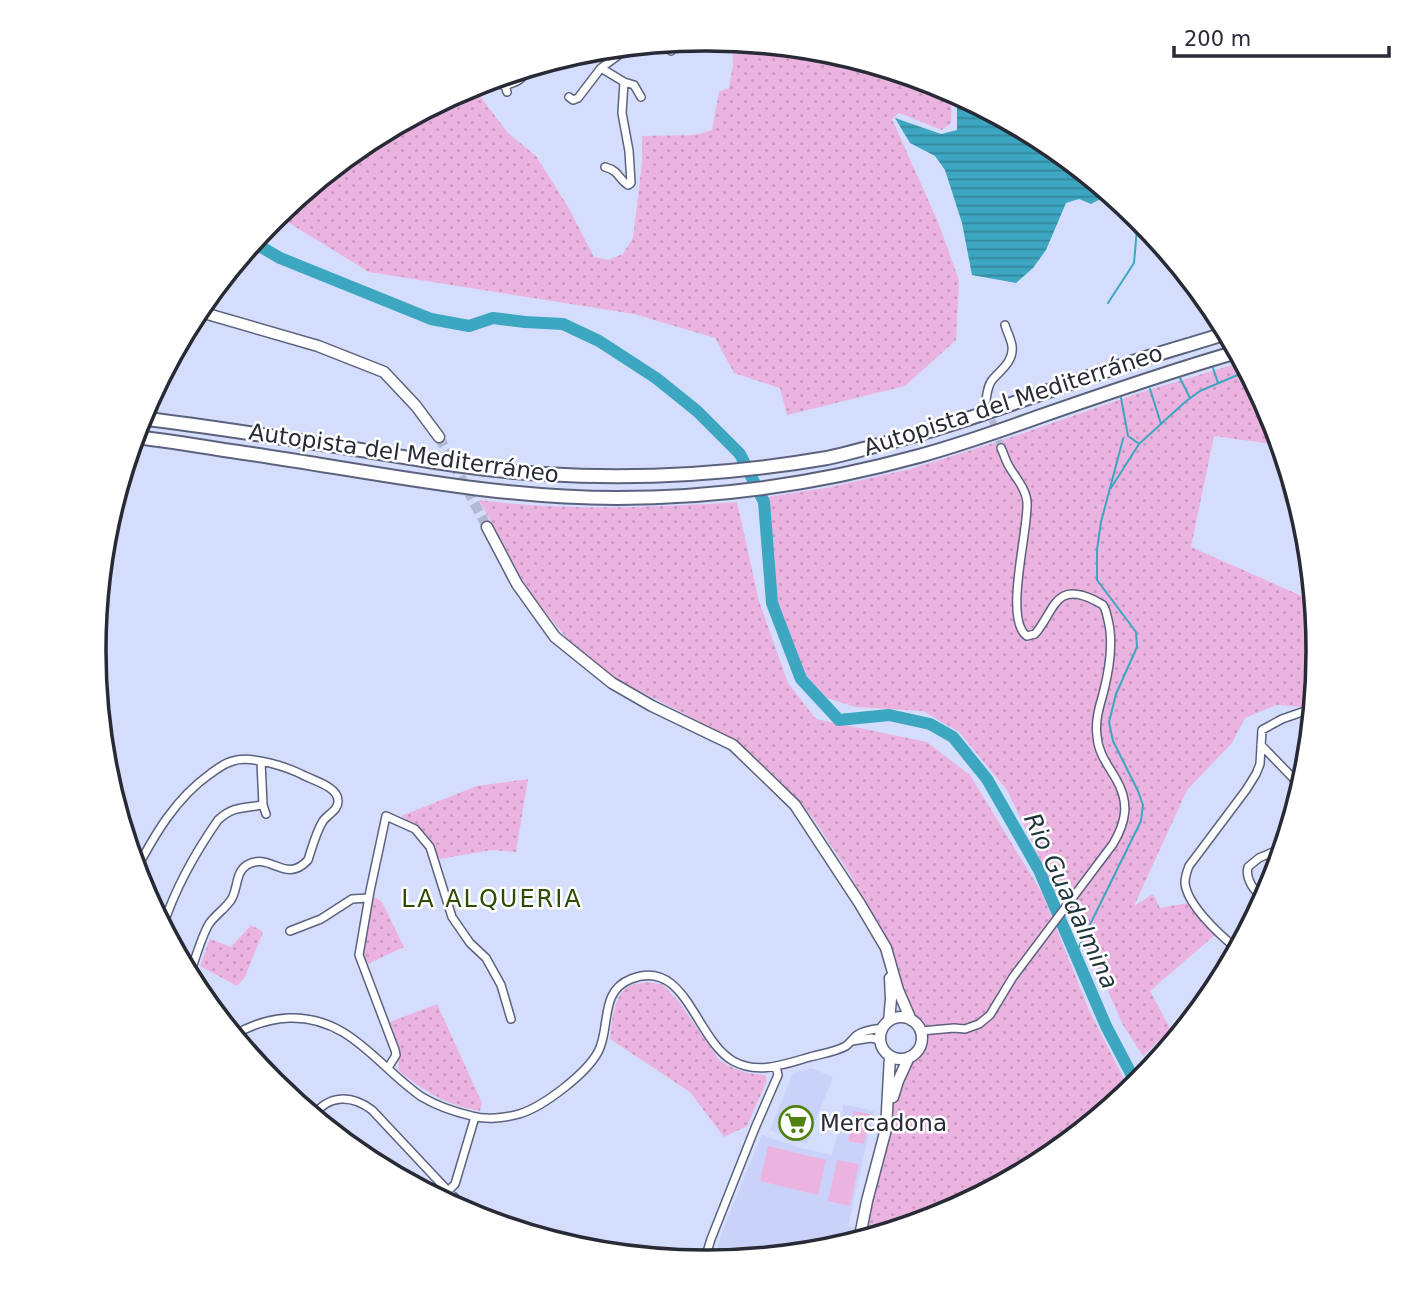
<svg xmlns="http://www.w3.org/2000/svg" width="1412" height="1301" viewBox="0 0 1412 1301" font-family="'DejaVu Sans',sans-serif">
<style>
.built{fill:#cad2f9}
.grass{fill:url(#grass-dots)}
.garden{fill:#ebb4e0}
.water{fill:url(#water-rules)}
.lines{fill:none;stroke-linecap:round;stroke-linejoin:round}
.stream{stroke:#3da6c1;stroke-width:2}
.river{stroke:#3da6c1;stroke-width:12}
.street-tunnel{stroke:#b2b9d4;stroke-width:7;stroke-dasharray:7 3.5;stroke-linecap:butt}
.secondary-tunnel{stroke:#b2b9d4;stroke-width:10;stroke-dasharray:10 5;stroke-linecap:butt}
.street-casing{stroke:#5c627d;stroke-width:10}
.secondary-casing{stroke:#5c627d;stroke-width:13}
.highway-casing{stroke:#5c627d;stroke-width:16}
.street{stroke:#fff;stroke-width:7}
.secondary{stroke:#fff;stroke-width:10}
.highway{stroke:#fff;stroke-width:12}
.labels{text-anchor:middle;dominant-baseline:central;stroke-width:5;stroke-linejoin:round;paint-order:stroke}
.street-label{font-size:23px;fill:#282a36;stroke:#fff}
.poi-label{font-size:23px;fill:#282a36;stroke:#fff;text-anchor:start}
.neighbourhood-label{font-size:24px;letter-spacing:2px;fill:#2d4b03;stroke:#fff}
.water-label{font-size:24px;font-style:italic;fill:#1e353c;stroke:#fff}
.rim{fill:none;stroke:#282a36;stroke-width:3.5}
</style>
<defs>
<pattern id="grass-dots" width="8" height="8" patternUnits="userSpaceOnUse" patternTransform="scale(1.75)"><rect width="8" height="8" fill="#ebb4e0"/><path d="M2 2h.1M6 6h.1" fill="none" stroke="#ca9bc1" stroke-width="1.8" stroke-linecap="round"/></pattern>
<pattern id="water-rules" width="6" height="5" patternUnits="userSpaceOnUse" patternTransform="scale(1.75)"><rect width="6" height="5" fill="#3da6c1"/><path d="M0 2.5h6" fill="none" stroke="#33879e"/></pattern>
</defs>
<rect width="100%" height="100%" fill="#d5ddfc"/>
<path class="built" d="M811,1068l22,9 -27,67 -36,-14 23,-57z
M843,1104l31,7 -26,115 9,2 -2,14 -30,9 -112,11 9,-30 40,-97 39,13 31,7 10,-37z"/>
<path class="grass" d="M732,41l94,9 115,35 11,7 -1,31 -9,7 -43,-17 -7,6 46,103 21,58 -3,60 -51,46 -118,29 -7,-27 -46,-15 -19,-35 -81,-24 -265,-42 -93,-57 90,-74 110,-57 6,15 26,34 28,23 32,51 26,50 14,3 15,-6 10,-16 9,-75v-27l53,-1 17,-5 7,-38 10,-4 4,-23z
M1242,362l30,55 8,28 -66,-9 -23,111 122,54 5,50 -6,59 -8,-3 -28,-2 -31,13 -13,25 -45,47 -53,116 19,-12 7,14 28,-5 28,31 -66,57 22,41 -10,6 -19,18 -20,-31 -27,-61 -42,-76 -47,-98 -48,-58 -36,-21 -67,-4 -29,-9 -24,-26 -25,-68 -10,-107 63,-10 79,-18 87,-27 145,-50z
M479,500c86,11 172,8 258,2l22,99 29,82 28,36 111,23 43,33 72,118 47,117 41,81 -84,69 -106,56 -75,23 4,-28 18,-66 7,-46 9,-24 26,-35 -7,-17 -15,-18 -23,-68 -34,-63 -37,-56 -38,-42 -39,-36 -122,-62 -45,-37 -39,-48z
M528,779l-12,73 -25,-2 -51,9c-11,-23 -17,-29 -39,-43l76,-30z
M373,896l9,6 22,45 -36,17 -4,-7 -1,-6z
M251,925l12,7 -18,45 -8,9 -37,-20 10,-27 21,8z
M646,982l16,2 17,18 40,58 14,8 15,5 17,2 2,5 -20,46 -23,11 -34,-45 -80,-53c2,-17 3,-43 19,-53 5,-2 13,-3 17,-4z
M437,1004l45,99 -2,8c-34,-6 -55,-19 -82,-41l2,-20 -10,-28z"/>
<path class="garden" d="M854,1111l16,3 -6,30 -16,-3z
M768,1146l58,14 -8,35 -58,-14z
M837,1160l22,4 -9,42 -22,-5z"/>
<path class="water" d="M957,94l58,31 1,10 21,6 3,-3 6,4 64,52 -19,10 -12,-5 -13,4 -20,47 -13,18 -17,15 -44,-8 -10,-52 -17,-53 -10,-14 -25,-13 -15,-25 46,16 16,-4z"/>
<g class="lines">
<path class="stream" d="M1108,303l26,-40 4,-46
M1213,368l5,15
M1180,378l10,20
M1150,389l11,35
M1121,398l7,38 10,7
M1111,488l28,-44 46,-42 15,-11 47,-20
M1075,955l66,-134 2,-16 -5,-14 -25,-50 -4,-19 7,-28 21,-47 -1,-15 -39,-52v-30l4,-28 22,-83"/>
<path class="river" d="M255,240l6,7 19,11 151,61 38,7 24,-8 32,4 38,2 36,17 57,37 41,33 43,43 24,48 8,101 29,76 38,41 50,-5 41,9 23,13 34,42 52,91 67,156 31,59"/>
<path class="street-tunnel" d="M986,400l15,48"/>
<path class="secondary-tunnel" d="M439,437l48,90"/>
<g class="street-casing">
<path id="street" d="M667,42l4,4v5
M601,68l23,14 -2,31 7,38 2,32 -3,2c-10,-6 -8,-14 -23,-18
M503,80l4,12
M624,82l10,3 7,12
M504,86c11,-4 19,-5 23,-18
M569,97l4,3 5,-2 23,-30 30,-22
M986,400c1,-7 2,-16 7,-21 8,-9 21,-18 19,-33 -1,-7 -5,-14 -7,-21
M1261,745l32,33 7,14
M261,762l2,43 3,9
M136,870c19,-36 40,-72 74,-96 7,-5 14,-11 23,-13 18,-6 55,6 72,15 10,5 32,11 33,24 1,10 -10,14 -15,21 -7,11 -11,27 -15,39 -23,25 -38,-9 -61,5 -12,7 -9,25 -16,35 -6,9 -16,15 -22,24 -8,13 -14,37 -20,52
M1264,899c-10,-8 -19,-20 -16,-32l11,-9 23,-10
M163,926c12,-37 32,-73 55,-106 15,-14 26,-12 45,-15
M290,931l31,-12 31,-20 16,-1
M1237,949c-17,-14 -50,-44 -52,-66 0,-6 2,-12 4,-17l57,-76 10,-16 4,-10 2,-34 20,-11 26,-9 4,1
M921,1031l33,-3 11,1 14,-5 11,-9 23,-38 100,-133c13,-22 17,-41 3,-65 -8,-14 -18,-26 -19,-43 -2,-15 2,-28 6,-42 6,-23 11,-51 5,-74 -1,-4 -2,-11 -5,-15 -2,-1 -7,-4 -9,-5 -40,-19 -39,11 -59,34l-8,2c-24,-16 2,-107 0,-134 -1,-13 -11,-24 -17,-34 -4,-6 -6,-14 -9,-20
M234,1035c17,-10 35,-16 55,-17 61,-2 89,49 133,79 15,9 33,15 50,19 14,4 33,2 47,-2 24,-7 67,-40 79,-62 13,-24 1,-61 33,-73 55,-22 64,60 102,82 25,14 52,3 77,-4 11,-3 25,-5 36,-11 4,-3 7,-8 11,-11 7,-5 18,-6 26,-7
M852,1041l19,-3 9,2
M388,1068l8,-13 -1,-5 -36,-95 11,-64 16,-75 29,13 15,18 22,70 18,26 16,15 15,27 10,34
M313,1116c16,-22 39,-21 59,-6l76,81 7,-7 20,-67
M448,1191l25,25
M704,1262l7,-23 44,-111 23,-53 -2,-9"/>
</g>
<g class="secondary-casing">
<path id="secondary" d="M197,311l121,35 66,26 32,34 23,31
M487,527l30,57 38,53 57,46 40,23 81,39 62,60 65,99 26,44 12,42 13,30
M880 1038a21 21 0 1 1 42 0a21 21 0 1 1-42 0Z
M889,1021l2,-22 -1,-21
M893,1097l5,-16 11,-24
M859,1241l8,-40 19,-72 4,-73"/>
</g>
<g class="highway-casing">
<path id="highway" d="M140,418c74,9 148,21 221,32 61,10 122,21 183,24 95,6 190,0 283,-16 15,-3 29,-7 44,-11 83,-20 163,-52 244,-79 37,-13 75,-23 112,-35
M134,437c30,3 60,8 90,13 131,18 261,48 393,48 102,0 204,-15 302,-42 40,-11 80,-25 119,-39 66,-23 132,-46 199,-65"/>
</g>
<use href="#street" class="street"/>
<use href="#secondary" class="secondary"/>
<use href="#highway" class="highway"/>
</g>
<defs>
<g id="supermarket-ring" transform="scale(1.75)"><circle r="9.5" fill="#fff" stroke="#518110" stroke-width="1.5"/><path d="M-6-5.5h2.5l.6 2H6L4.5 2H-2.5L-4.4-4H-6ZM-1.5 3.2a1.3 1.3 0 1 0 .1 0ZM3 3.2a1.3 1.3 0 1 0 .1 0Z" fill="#518110"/></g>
</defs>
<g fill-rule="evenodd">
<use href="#supermarket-ring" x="796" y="1123"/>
</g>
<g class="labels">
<g class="street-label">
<text transform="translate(1013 400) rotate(-18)">Autopista del Mediterráneo</text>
<text transform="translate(404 453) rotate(8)">Autopista del Mediterráneo</text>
</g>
<g class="poi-label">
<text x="820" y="1123">Mercadona</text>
</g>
<g class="neighbourhood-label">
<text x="492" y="899">LA ALQUERIA</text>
</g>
<g class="water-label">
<text transform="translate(1071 901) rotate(65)">Rio Guadalmina</text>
</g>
</g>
<path d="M0 0H1412V1301H0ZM705 51H707A599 599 0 0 1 1306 650V651A599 599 0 0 1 707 1250H705A599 599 0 0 1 106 651V650A599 599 0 0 1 705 51Z" fill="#fff" fill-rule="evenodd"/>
<path class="rim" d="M705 51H707A599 599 0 0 1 1306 650V651A599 599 0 0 1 707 1250H705A599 599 0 0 1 106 651V650A599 599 0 0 1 705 51Z"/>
<path d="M1174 46v10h215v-10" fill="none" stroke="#282a36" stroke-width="3.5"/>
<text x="1184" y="46" font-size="21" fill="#282a36" stroke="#ffffff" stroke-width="5" paint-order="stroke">200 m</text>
</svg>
